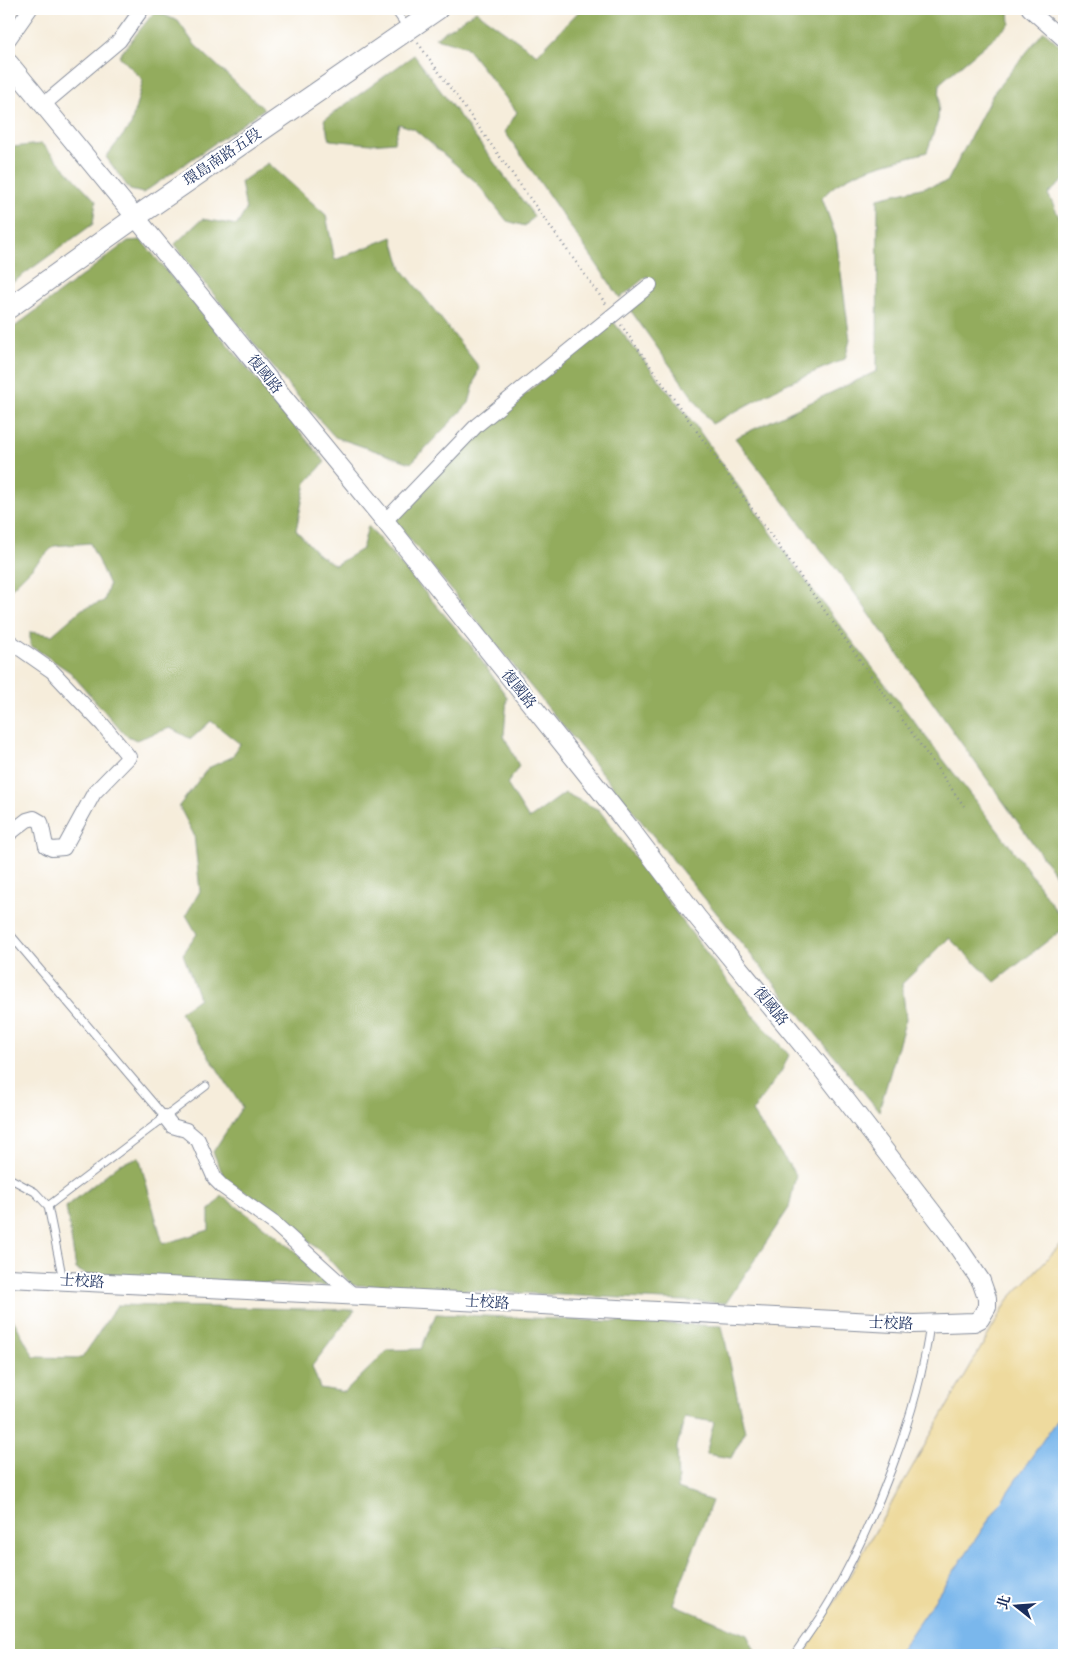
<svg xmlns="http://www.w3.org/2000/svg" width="1073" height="1664" viewBox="0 0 1073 1664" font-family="Alegreya,'Noto Serif TC',serif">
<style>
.forest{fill:#93ac5d;stroke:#576e5e}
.sand{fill:#eeda9e;stroke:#84847e}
.water{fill:#7ab7ec;stroke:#4a73a5}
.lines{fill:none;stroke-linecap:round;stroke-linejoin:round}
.service-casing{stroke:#888e9c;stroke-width:9}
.minor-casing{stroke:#888e9c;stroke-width:16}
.tertiary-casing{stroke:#888e9c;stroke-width:20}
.secondary-casing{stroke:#888e9c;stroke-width:22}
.path{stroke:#888e9c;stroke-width:2.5;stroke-dasharray:1 4;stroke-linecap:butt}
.service{stroke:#fff;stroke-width:7}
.minor{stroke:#fff;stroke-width:14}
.tertiary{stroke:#fff;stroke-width:18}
.secondary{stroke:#fff;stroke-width:20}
.labels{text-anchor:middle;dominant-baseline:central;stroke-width:4;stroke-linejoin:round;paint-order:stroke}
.street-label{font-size:15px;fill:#1b2f5e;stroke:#fff}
</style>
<rect width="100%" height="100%" fill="#fff"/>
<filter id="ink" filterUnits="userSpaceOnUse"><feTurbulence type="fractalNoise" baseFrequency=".02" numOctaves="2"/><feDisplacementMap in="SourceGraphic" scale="10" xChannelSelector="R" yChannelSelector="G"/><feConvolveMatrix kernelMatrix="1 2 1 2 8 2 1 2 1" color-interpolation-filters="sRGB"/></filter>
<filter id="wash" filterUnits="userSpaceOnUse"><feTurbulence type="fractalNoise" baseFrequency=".0096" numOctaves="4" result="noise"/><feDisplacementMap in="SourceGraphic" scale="20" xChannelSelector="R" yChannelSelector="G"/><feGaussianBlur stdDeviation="1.12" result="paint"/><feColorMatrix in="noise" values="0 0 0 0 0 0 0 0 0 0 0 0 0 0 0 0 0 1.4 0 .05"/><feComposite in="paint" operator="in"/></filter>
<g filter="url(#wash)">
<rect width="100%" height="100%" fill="#f6eddb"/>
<path class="forest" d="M581,9h428l1,15 -70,59 -2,37 -11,32c-34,10 -81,17 -105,46l14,38 14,104 -5,19 -59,25 -74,40 -81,-113 24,-27 -8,-8 -27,22 -115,-166 12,-20 -52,-66 -30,-8 41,-27 61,44z
M155,11l23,10 17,24 69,64 -121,84 -13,-3 -24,-33 25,-32 12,-45 -24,-24z
M1044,31l20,18v131l-16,14 16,33v660l-211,-296 -118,-153 142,-67 1,-173 69,-16 47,-90z
M414,55l120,161 -9,10 -18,-5 -31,-39 -62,-53 -15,-5 -5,18 -23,2 -41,-4 -6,-20z
M42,144l54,57 -3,23 -84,61v-140l3,2z
M268,163l58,52 9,45 57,-23 10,32 77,98 -10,36 -58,60 -76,-26 -43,-47 -95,-116 -22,-30 27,-25 35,6 9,-15 -5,-28z
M141,240l184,222 -19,21 -10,47 23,25 16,10 27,-16 6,-23 104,121 35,50 -3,39 15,30 -12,18 22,35 36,-26 34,17 155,206 35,39 -8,17 -29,40 44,63 -7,33 -63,95 -374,-18 -26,-29 -55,-47 -46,-30 -12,-27 29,-45 -62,-95 19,-14 -16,-44 14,-20 -11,-19 14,-24 -6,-56 -15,-29 29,-38 24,-11 8,-13 -29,-23 -20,18 -21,-11 -34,12 -12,-6 -54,-62 -40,-27v-13l22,3 30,-26 22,-8 5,-16 -19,-42 -36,3 -43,43 -2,7v-265l119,-90z
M612,320l83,105 104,147 227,295 38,55v6l-69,54 -46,-44 -47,46 4,35 -27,92 -485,-591 56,-61z
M139,1157l24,87 46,-14v-19l13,-15 51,37 56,47 -3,6 -239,-11 -11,-6 -10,-62 52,-42z
M117,1305l238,5 -43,56 8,22 25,4 43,-42 33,-1 15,-35 286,12 23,106 -14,26 -25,-4 8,-32 -29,-5 -8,30 1,42 34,12 -39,103 74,31 10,20h-748v-343l25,45 48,1z"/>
<path class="sand" d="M1064,1241v257l-128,157h-132l205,-356z"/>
<path class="water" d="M1064,1409v246h-167z"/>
</g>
<g filter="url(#ink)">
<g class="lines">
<g class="service-casing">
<path id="service" d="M394,9l14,20
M9,933l156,184
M9,1178l26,14 13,14 15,74
M48,1206l158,-120
M794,1655c12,-18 25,-35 36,-54 44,-77 89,-189 100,-277"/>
</g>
<g class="minor-casing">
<path id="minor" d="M1029,9l35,31
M9,39l21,-30
M43,105l76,-64 23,-32
M385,521l92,-96 173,-140
M9,641l43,30 51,54 26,32 -35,36 -30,55 -12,1 -6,-3 -5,-24 -7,-4 -7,2 -18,14
M165,1117l7,9 14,4 12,10 17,39 8,8 52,37 78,71"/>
</g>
<g class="tertiary-casing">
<path id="tertiary" d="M9,63l376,458 240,301 72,95 122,148 130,169 32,47 6,17v9l-7,12 -6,3 -60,2 -905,-46"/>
</g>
<g class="secondary-casing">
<path id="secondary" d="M9,308l127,-91 302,-208"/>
</g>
<path class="path" d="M418,43l188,261
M621,325l343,481"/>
<use href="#service" class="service"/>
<use href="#minor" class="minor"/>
<use href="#tertiary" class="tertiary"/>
<use href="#secondary" class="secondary"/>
</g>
</g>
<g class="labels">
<g class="street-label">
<text transform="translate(222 157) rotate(-34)">環島南路五段</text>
<text transform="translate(265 374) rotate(51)">復國路</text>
<text transform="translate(519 689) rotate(51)">復國路</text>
<text transform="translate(771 1006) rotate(51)">復國路</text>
<text transform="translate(82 1281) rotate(3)">士校路</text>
<text transform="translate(487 1302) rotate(3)">士校路</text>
<text transform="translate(891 1323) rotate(2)">士校路</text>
</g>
</g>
<rect width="1073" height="1664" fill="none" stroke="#fff" stroke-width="30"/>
<g transform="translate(1016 1606) rotate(287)" stroke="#ffffff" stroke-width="4" paint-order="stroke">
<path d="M0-4L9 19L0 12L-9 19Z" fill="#1b2f5e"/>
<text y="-8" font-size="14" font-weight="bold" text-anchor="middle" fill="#1b2f5e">北</text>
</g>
</svg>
